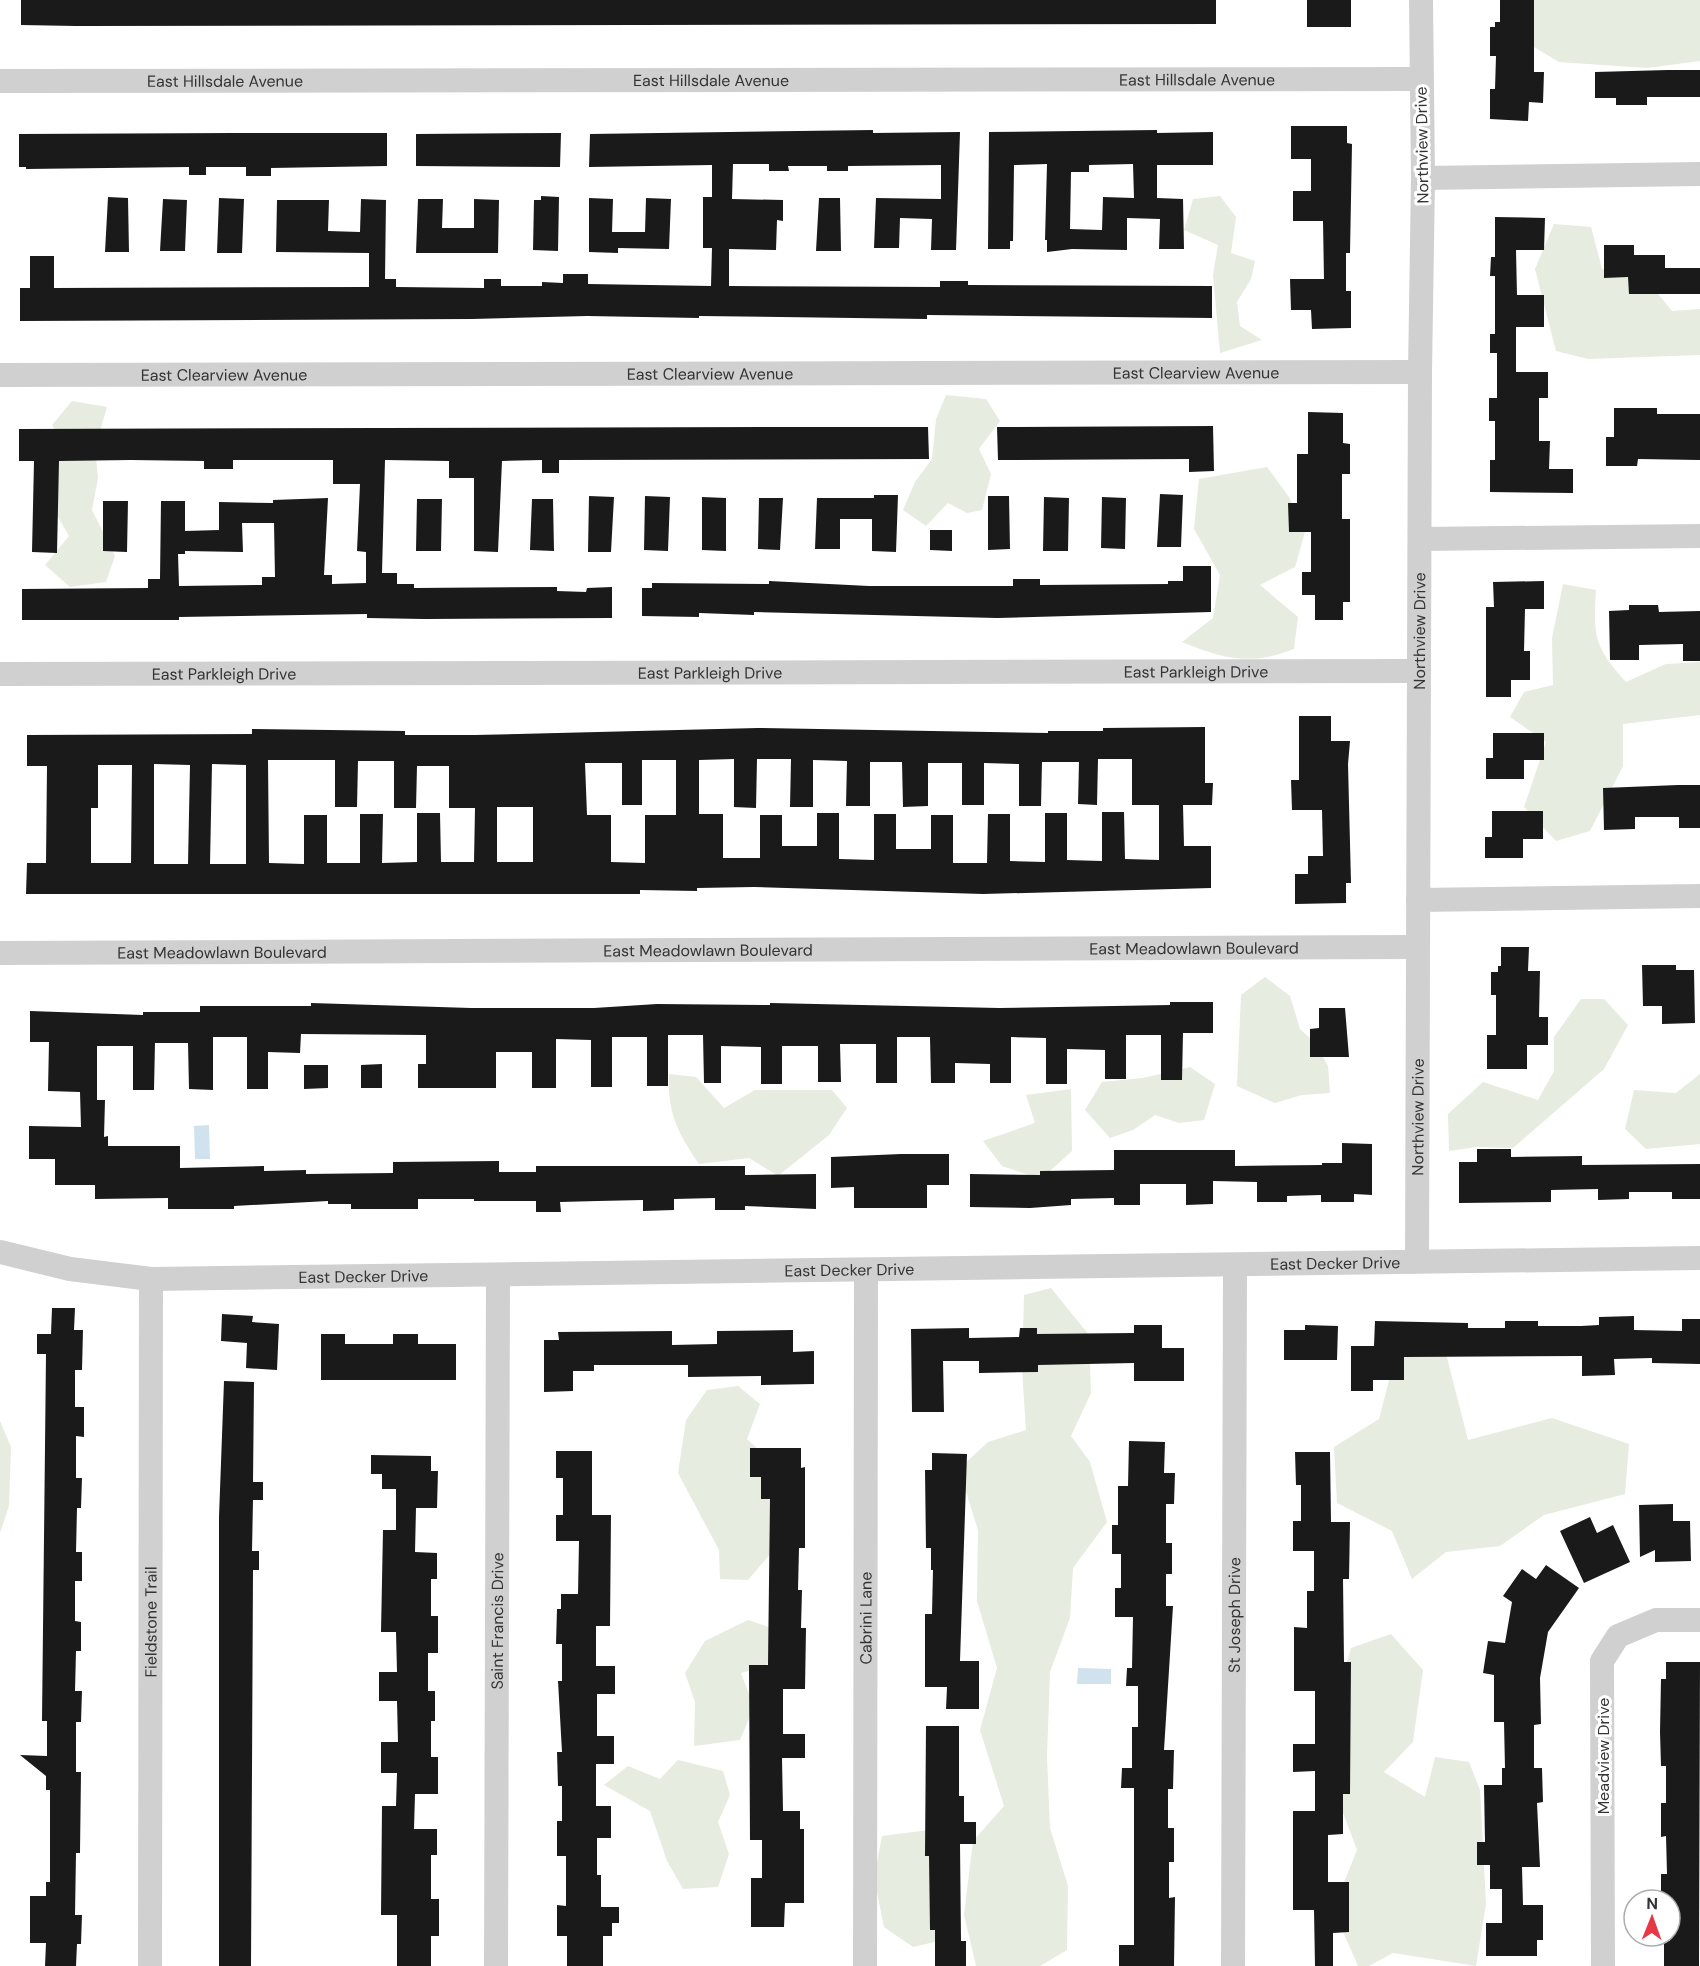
<svg xmlns="http://www.w3.org/2000/svg" width="1700" height="1966" viewBox="0 0 1700 1966" font-family="'DM Sans',sans-serif">
<style>
.green{fill:#e6ecdf}
.water{fill:#cfe2ee}
.building{fill:#1a1a1a;fill-rule:evenodd}
.lines{fill:none;stroke-linecap:round;stroke-linejoin:round}
.minor{stroke:#d0d0d0;stroke-width:24}
.labels{text-anchor:middle;dominant-baseline:central;stroke-width:6;stroke-linejoin:round;paint-order:stroke}
.street-label{font-size:16px;fill:#333;stroke:#fff}
</style>
<rect width="100%" height="100%" fill="#fff"/>
<path class="green" d="M1525,0h175v61l-53,7 -88,-6 -45,-27z
M1220,196l16,21 -5,36 24,8 -4,18 -14,23 3,24 22,14 -42,13 -7,-78 5,-30 -34,-15 9,-31z
M1554,224l37,3 11,42 35,-1 35,43 28,-2v46l-112,4 -32,-8 -21,-82z
M946,395l40,4 14,22 -21,28 12,25 -9,36 -15,3 -19,-10 -22,23 -23,-16 12,-28 17,-23 4,-40z
M72,401l35,6 -12,41 3,30 -6,32 23,46 -9,26 -36,5 -25,-22 24,-29 -33,-57 32,-28 -16,-26z
M1267,467l22,30 16,35 -10,35 -35,18 38,32 -4,32c-44,17 -70,10 -112,-7l31,-24 7,-43 -26,-46 5,-50z
M1563,584l33,6c-3,46 -2,57 30,92l40,-18 34,-2v53l-77,9v42l-33,65 -34,10 -32,-34 22,-65 -36,-25 14,-25 29,-7 -1,-47z
M1265,977l25,19 10,33 16,15 12,22 2,27 -28,2 -27,8 -38,-17 4,-91z
M1581,999h23l24,26 -24,44 -91,79 -36,-1 -28,4 -1,-37 35,-32 55,18 16,-29v-34z
M1190,1067l25,17 -11,36 -25,3 -24,-8 -22,15 -23,8 -25,-28 17,-28 41,-4z
M669,1074l27,3 28,31 31,-18h77l15,18 -18,27 -51,41 -29,-18 -50,6c-21,-31 -32,-51 -30,-90z
M1700,1074v70l-54,5 -21,-20 9,-39 42,3z
M1071,1089l1,62 -31,28 -39,-13 -19,-25 52,-18 -9,-28z
M1051,1288l38,47 2,58 -20,43 19,26 17,60 -34,46 -3,50 -20,54 -3,85 3,71 18,58 -1,64 -27,16h-64l-12,-51 9,-74 31,-35 -24,-76 17,-62 -20,-67 1,-71 -19,-61 29,-27 38,-12 -4,-61 2,-74z
M1401,1334l42,8 25,98 84,-22 77,26 -4,50 -81,21 -44,31 -54,6 -34,27 -20,-48 -55,-28 -3,-56 45,-28z
M738,1386l22,18 -13,35 28,26 3,80 -30,35 -28,-1 -1,-29 -41,-77 8,-53 21,-30z
M0,1421l11,26 -2,59 -9,27z
M748,1620l32,11 -13,34 -26,8 13,34 -14,33 -46,6 1,-44 -10,-29 20,-32z
M1391,1634l32,36 -10,72 -29,30 41,25 10,-40 34,5 11,28 6,114 -10,62 -83,-13 -24,13h-11l-28,-64 13,-17 14,-35 -17,-45 -7,-93 18,-64z
M678,1760l45,11 7,24 -12,27 11,32 -11,33 -35,2 -16,-28 -17,-50 -46,-26 24,-19 32,13z
M929,1830l14,110 -30,7 -29,-20 -10,-50 8,-41z"/>
<path class="water" d="M209,1125l1,34h-15l-1,-33z
M1078,1668l33,1v15h-34z"/>
<path class="building" d="M21,0h1195v24l-1140,2 -55,-1z
M1307,0h44v27h-44z
M1500,0h34v72h10l-1,31 -14,-1 -1,19 -38,-2v-30h5l1,-33h-6v-29h5v-5h5z
M1668,70h32v27h-53v8h-31v-7h-21v-26z
M1291,126h56v17l5,1 -2,109h-4v38h5v37l-39,1 -1,-19h-20l-1,-31h34l-1,-58h-30v-30h18v-32h-20z
M873,130v3l87,-1 -4,118h-25l1,-31 -32,-1 -1,30h-25l2,-50 65,1v-34l-93,1v5h-21v-5h-39l1,5h-20v-7h-36l-1,35 51,1v21l-6,-1 -1,30 -47,-1v37l211,1v-6h28v4l244,1v32l-285,-3v4l-228,-3v2l-112,-2 -115,3 -452,2v-33h10v-32h24v32l315,-1v-34l-93,-1 1,-52h52l-1,31 32,1 1,-33 25,1 -1,79h11v8l88,1v-9h17v7h41v-4l21,1v-9h25v10l123,2 1,-38h-9v-51h9v-32l-123,2 1,-33z
M1157,130v3l56,-1v33h-56v33l26,1 1,50h-25l1,-30 -33,-1v32l-55,-1 -25,3v-12h-2l2,-76 -33,1 -1,76h-3v8h-22l1,-117zM1133,164l1,34 -31,-1 -1,33 -32,-1 1,-57h18v-7z
M234,133h153v33l-116,2v8h-25v-9h-40v8h-17v-8l-163,2v-2h-7v-33z
M561,133l-1,34 -144,-1v-32z
M541,196l18,1 -1,54 -25,-1 1,-50h7z
M108,197l20,1 1,54h-24z
M219,198l25,1 -2,54h-25z
M589,198l24,1 -1,33h33l1,-34 25,1 -2,50 -51,-1v5l-29,-1z
M819,198h21l1,53h-25z
M163,199l24,1 -2,51h-25z
M418,199h25l-1,29h32v-29l25,1 -1,53h-82z
M1495,217l50,1 -1,32h-28l1,45h27v32h-28v45h32v26h-9v43h11l-1,28h24v24l-83,-1v-32h5v-39h-6v-23h8v-45h-7v-19h5v-58h-5l1,-19h4z
M1604,245h30v10h31v13h35v26h-71l-1,-17 -24,1z
M1614,408h43v6h43v46l-62,-1 -1,7h-31v-29h8z
M1308,412l35,1v30l7,1v30h-8v45h8v83h-7v18h-28v-25h-13v-23h9v-40h-22l-1,-29h9v-49h11z
M1213,426l1,45 -25,1v-13l-191,1 -1,-33z
M768,427h160l1,32 -370,1v13h-17v-13l-40,1 -4,91 -24,-1v-73h-25v-17l-64,-1 -3,113h15v11h17v4l143,-1v4l29,1 1,-4 25,-1v31l-188,1 -57,-1v-4l-188,3v3h-157v-31l126,-1v-9h12l1,-78h24v30l34,-1v-28l54,1v-3l55,-2 -4,77h8v9l34,-1v-31l-9,-1 3,-67h-27v-24h-100v9h-29v-8l-73,-1 -72,1 -2,92 -25,-1 2,-91h-15v-32zM242,523h32l1,54h-13v8l-83,1 -1,-32h7v-3l58,1z
M1160,494l23,1 -2,52h-24z
M874,495h24l-2,57 -24,-1v-32h-32v30h-25l2,-51h57z
M589,496l25,1 -3,55h-23z
M645,496l25,1 -2,54 -24,-1z
M988,496h21l1,53 -22,1z
M702,497l24,1v53l-24,-1z
M1044,497l25,1 -1,53h-25z
M1102,497l24,1 -1,51 -24,-1z
M759,498h24l-3,52 -22,-1z
M417,499h25l-1,52h-25z
M532,499h21l1,52 -24,-1z
M103,501h25l-1,51 -24,-1z
M930,530h22v21l-22,-1z
M1183,566h28v46l-214,6 -243,-6v3l-55,-2v4l-57,-1v-28h10v-5l117,1v-3l100,5h144v-7h27v6l128,-1v-3h15z
M1544,581v28h-19l-1,42h6v29h-19v17h-25v-90h8l-1,-25z
M1629,605h29l1,7 41,-1v50h-17v-17l-44,1v15h-29l-1,-49 20,-1z
M1299,716h32v25h19l-2,23 3,119h-5v20l-51,1v-30h13v-18h15l-1,-46h-30l-1,-30h8z
M1205,727v56h8l-1,22h-29l1,41h27v42l-228,6 -229,-7 -57,1v3l-57,-1v4h-614l1,-31h19l1,-97h-20v-31l225,-1v-5l153,2v4h70l283,-7 290,5v-2h55v-3zM734,759v48l22,1 1,-49h34l-1,48h23v-47l34,1 -1,45h24v-44h32l1,45 25,-1v-43h34v42h22v-42l35,1v42h22l1,-44h37l-1,42 19,1 1,-46h34v46h27v55l-34,-1 -1,-47h-22v49l-35,-1v-47h-22v49l-35,-1v-47h-22l-1,49h-34v-48h-22v34h-35v-35h-22v46l-35,-1v-46h-22v33h-35v-31h-22v43h-37v-44h-24v-54zM268,760h67v47h22l1,-46h36v47h22l1,-42h32v42h26l-1,54h-33l-1,-49h-23v49l-35,1 1,-49h-23v49h-33v-48h-23v49l-35,-1zM642,760h34v55h-31v48l-34,-1v-47h-24l-2,-52h37v42h20zM154,764l36,1 -2,99h-34zM212,764l34,1v99h-36zM98,765h34l-1,98h-40v-55h7zM497,807h36v55h-36z
M1493,733h51v27h-20v19h-38v-21h7z
M1678,785h22v43h-21v-11h-44v12l-31,1 -1,-42z
M1492,811h51v28h-20v19h-38v-21h7z
M1501,947h28l-1,24h12l-1,46h9v28h-21v24h-40v-34h9v-40h-5v-23h7v-6h3z
M1642,965h34v5h18l1,53 -33,1v-18h-19z
M1170,1002h43v31h-30l-1,47h-21v-45h-35v44h-21v-29l-38,-1v35h-21v-46l-35,-1v46h-21v-19l-35,-1v20h-24l-1,-46h-33v46h-21v-39h-36l1,38h-23v-36h-36v38h-21v-37l-40,-1v37h-17l-1,-48h-35v51h-21v-49h-35v50h-21v-47l-35,-1v49h-24v-36h-36v36h-78v-24h8v-29l-125,-1 -1,19 -32,-1v37h-21v-52h-34v53l-24,-1 -1,-46h-33l-1,47h-21v-44h-36v54h8l-1,37 4,-1v10h72v22l84,-2v5l42,-1v4l87,-1v-11l106,-1v11h37v-6h209v9l71,-1v35l-71,-3v4h-30v-12l-41,1v11l-31,1v-11l-45,1 -38,1 1,10h-25v-11h-62v-2h-56v10h-67v-5h-23v-3l-94,5v3h-66v-11l-73,1v-14h-40v-26h-26v-33l52,1 -1,-35 -32,-1 1,-49h-19v-31l113,4v-3h57v-6h111v-3l160,5h123l63,-4 113,1v-2l229,5 171,-3z
M1319,1008h26l4,49h-39v-28l9,-1z
M382,1064v24h-21v-23z
M304,1065h24v23l-24,1z
M1342,1143l30,1v51l-18,-1v8h-33v-7l-34,1v6h-30v-20l-44,-1v23l-27,1v-21h-46v21h-26v-7l-43,1v6l-41,3 -60,-1v-33l70,1v-4l74,-1v-20h121v16l87,-1v-2h20z
M1477,1149h34v8l71,-1v9l118,-1v35h-28v-7h-43v7l-31,1v-11l-47,1v12l-92,1v-41h18z
M901,1154h48v31h-22v23h-73v-21l-23,1v-31z
M52,1308h23l-1,22h9l-1,40h-7v37h9v30l-8,-1v42h6l-1,30h-4l-1,44h6v29h-7v40l6,1v29h-5l-1,40h7l-1,31h-5v50h5l-1,81h-4l-1,62h7l-1,29h-4l-1,22h-31l1,-23h-16v-47h16v-14h4v-92h-4v-14l-26,-21 27,1v-35h-5l4,-367h-9v-20h14z
M222,1314l31,2 -1,6 27,2 -2,46 -31,-2 1,-25 -26,-2z
M1634,1316v14l48,1v-12h18v45l-48,-1v-5l-38,1 1,16 -33,1v-20l-178,1v23h-31v11h-22v-45h23l1,-25 93,2v5h37v-7h33v5h43l18,-1v-8z
M1134,1325h28v23h22v33h-50v-18l-96,2v7l-59,1v-12h-36l1,51h-32l-1,-83 58,-1v10l50,-1 1,-9h17v6l97,-1z
M1305,1325l33,1 -1,34h-53v-30h21z
M793,1330v22l21,-1v33l-53,1v-9l-73,1v-12h-94v6h-21v20l-29,1v-52h15l-1,-8 114,-1v14l45,-1v-13z
M321,1334h24v10h48v-10h25v10h38v36h-135z
M224,1381l30,1 -1,100h10v18h-10l-1,51h7v19h-6l-2,396h-32v-449z
M1129,1441l36,1 -1,31h11l-1,31h-8v39h6v31h-6v32h7l-9,144h10l-1,39h-5v39h6v34h-5v36l6,-1 -1,69h-55v-21h15v-157h-13l1,-20h10v-41h6v-41h-12l1,-18h5l1,-51h-18v-29h6v-34h-9v-29h6v-39h10z
M750,1448h51v20l4,-1v81h-6l-1,42h4l-1,38h5l-1,61h-22v45h22v24h-23l1,53h17v18h4v74h-19l-1,24h-33v-49h11v-38h-12l-1,-175h19l2,-166h-9v-22h-11z
M556,1451h36v64h19l-1,111h-14v40h19v28h-18v42h17v28h-18v42h15v32h-14v37h4v32h18v16h-7v13h-9v30h-36v-30h-10v-31l9,1v-50h-9v-35h5v-35h-4l-1,-34h5l-4,-71h4v-37h-6l1,-35h4v-15h17l1,-53h-23v-26h7v-37h-7z
M1295,1452h35l1,70h19l-1,57h-6l1,83h7l-1,132h-7v40l-15,1v47h21v50l-16,1v33h-18l-1,-56h-21v-99h22v-40l-22,1v-28h22v-53h-21v-64l13,1v-37h7v-40h-21v-30h8v-36h-5z
M932,1453l35,1 -7,207h19v48h-33l1,-22h-22v-73h7l1,-44h-2v-22h-5l-1,-78h7z
M371,1455l60,1v15h7l-1,37h-21l-1,44 22,1v26h-6v37h7v37h-10v38h7v30h-4v36h7v37h-23l-1,35h23v26h-6v44h8v37h-8v30h-34v-51h-16l1,-109h14l1,-33h-16v-31h17l-1,-41h-18v-29h18l-1,-40h-15l2,-102h13v-41h-14v-15h-11z
M1673,1504v17h17l1,40 -36,1v-12l-15,7 -1,-52z
M1590,1517l7,16 16,-8 17,37 -46,21 -24,-52z
M1546,1565l33,23 -31,44 -8,46 1,46 -7,1v43h8l1,34 -6,1 3,64h-18l1,38h20v35h-6v16h-51v-33h16v-34h-12v-24h-13v-23h8l-1,-57h18v-17h3l-1,-46h-10v-47l-11,-2 5,-32 17,2 7,-41 -9,-6 19,-27 14,10z
M1666,1662h34l-1,304h-35v-25h6v-41h-9v-26h6l-1,-38 -5,1v-34h5v-37h-5l-1,-34 1,-53h5z
M926,1726h33v70h5v26h12v22h-16l1,97h5v25h-31v-36h-5l-1,-74h-4z"/>
<g class="lines">
<g class="minor">
<path id="s1" d="M0,81l1421,-2"/>
<path d="M1423,178l277,-4"/>
<path id="s2" d="M0,375l1420,-3"/>
<path d="M1421,539l279,-3"/>
<path id="s3" d="M0,674l1419,-3"/>
<path d="M1418,900l282,-4"/>
<path id="s4" d="M0,953l1417,-6"/>
<path id="s5" d="M0,1252l70,17 81,10 1549,-21"/>
<path id="s6" d="M1417,1261l3,-889 3,-194 -2,-178"/>
<path id="s7" d="M150,1966l1,-687"/>
<path id="s8" d="M496,1966l2,-691"/>
<path id="s9" d="M865,1966l1,-695"/>
<path id="s10" d="M1233,1966l2,-701"/>
<path d="M1603,1966l-1,-305 16,-25 38,-16h44"/>
</g>
</g>
<g class="labels">
<g class="street-label">
<text stroke="none"><textPath href="#s1" startOffset="1197">East Hillsdale Avenue</textPath></text>
<text stroke="none"><textPath href="#s1" startOffset="225">East Hillsdale Avenue</textPath></text>
<text stroke="none"><textPath href="#s1" startOffset="711">East Hillsdale Avenue</textPath></text>
<text transform="translate(1422 145) rotate(-91)">Northview Drive</text>
<text stroke="none"><textPath href="#s2" startOffset="1196">East Clearview Avenue</textPath></text>
<text stroke="none"><textPath href="#s2" startOffset="710">East Clearview Avenue</textPath></text>
<text stroke="none"><textPath href="#s2" startOffset="224">East Clearview Avenue</textPath></text>
<text stroke="none"><textPath href="#s6" startOffset="630">Northview Drive</textPath></text>
<text stroke="none"><textPath href="#s3" startOffset="1196">East Parkleigh Drive</textPath></text>
<text stroke="none"><textPath href="#s3" startOffset="710">East Parkleigh Drive</textPath></text>
<text stroke="none"><textPath href="#s3" startOffset="224">East Parkleigh Drive</textPath></text>
<text stroke="none"><textPath href="#s4" startOffset="1194">East Meadowlawn Boulevard</textPath></text>
<text stroke="none"><textPath href="#s4" startOffset="708">East Meadowlawn Boulevard</textPath></text>
<text stroke="none"><textPath href="#s4" startOffset="222">East Meadowlawn Boulevard</textPath></text>
<text stroke="none"><textPath href="#s6" startOffset="144">Northview Drive</textPath></text>
<text stroke="none"><textPath href="#s5" startOffset="1338">East Decker Drive</textPath></text>
<text stroke="none"><textPath href="#s5" startOffset="852">East Decker Drive</textPath></text>
<text stroke="none"><textPath href="#s5" startOffset="366">East Decker Drive</textPath></text>
<text stroke="none"><textPath href="#s10" startOffset="351">St Joseph Drive</textPath></text>
<text stroke="none"><textPath href="#s9" startOffset="348">Cabrini Lane</textPath></text>
<text stroke="none"><textPath href="#s8" startOffset="345">Saint Francis Drive</textPath></text>
<text stroke="none"><textPath href="#s7" startOffset="344">Fieldstone Trail</textPath></text>
<text transform="translate(1603 1756) rotate(-90)">Meadview Drive</text>
</g>
</g>
<g transform="translate(1652 1918) rotate(1)"><circle r="28" fill="#ffffff" stroke="#adadad" stroke-width="1.5"/>
<path d="M0-4.5L10 22L0 15L-10 22Z" fill="#e63946"/>
<text y="-9" font-size="16" font-weight="bold" text-anchor="middle" fill="#333333">N</text>
</g>
</svg>
